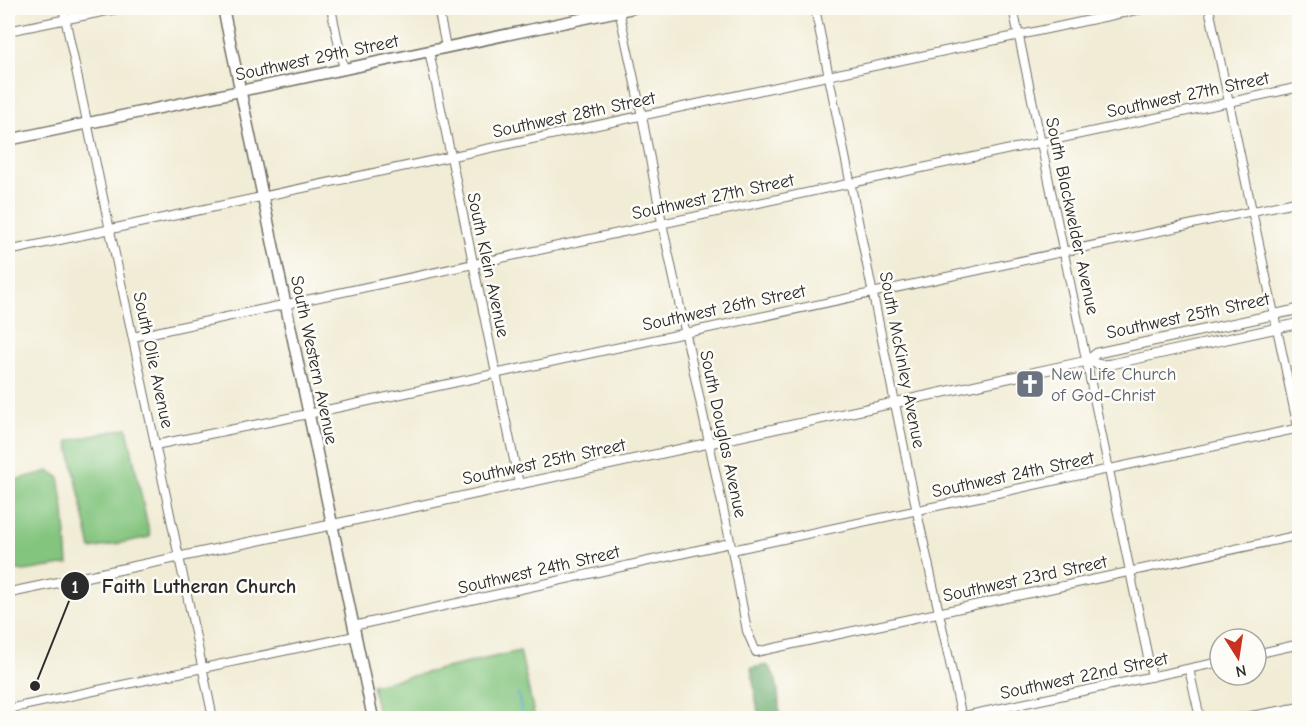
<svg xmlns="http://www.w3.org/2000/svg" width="1307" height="726" viewBox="0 0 1307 726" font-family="'Comic Neue',sans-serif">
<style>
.green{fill:#83c57e;stroke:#577854;stroke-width:1.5}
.forest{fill:#6aaa6d;stroke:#4a6a4c;stroke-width:1.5}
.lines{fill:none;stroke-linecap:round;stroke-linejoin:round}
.stream{stroke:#55b4d3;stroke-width:2}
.minor-casing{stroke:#706f66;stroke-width:10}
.tertiary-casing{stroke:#706f66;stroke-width:11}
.secondary-casing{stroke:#706f66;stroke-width:13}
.minor{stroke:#fff;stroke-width:8}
.tertiary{stroke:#fff;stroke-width:9}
.secondary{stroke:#fff;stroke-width:10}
.labels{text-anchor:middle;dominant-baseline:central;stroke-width:5;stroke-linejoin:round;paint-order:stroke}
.street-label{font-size:18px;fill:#2b2b2b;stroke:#fdfcf7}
.worship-label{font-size:18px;fill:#5b616d;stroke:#fdfcf7;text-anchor:start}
.leader{fill:none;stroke:#2b2b2b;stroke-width:2}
.callout-dot{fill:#2b2b2b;stroke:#fdfcf7;stroke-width:2}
.mark-label{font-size:18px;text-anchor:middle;font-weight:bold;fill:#fff}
.callout-label{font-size:20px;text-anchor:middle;font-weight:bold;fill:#2b2b2b;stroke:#fdfcf7;stroke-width:5;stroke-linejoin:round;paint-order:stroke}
</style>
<rect width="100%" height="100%" fill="#fdfcf7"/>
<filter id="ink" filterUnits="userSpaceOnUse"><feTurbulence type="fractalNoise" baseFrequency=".0167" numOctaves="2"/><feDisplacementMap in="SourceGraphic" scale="12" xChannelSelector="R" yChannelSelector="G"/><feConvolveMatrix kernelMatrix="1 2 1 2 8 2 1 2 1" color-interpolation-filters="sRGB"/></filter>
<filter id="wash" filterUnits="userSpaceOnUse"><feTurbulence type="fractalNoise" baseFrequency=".008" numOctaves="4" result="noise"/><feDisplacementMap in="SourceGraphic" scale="24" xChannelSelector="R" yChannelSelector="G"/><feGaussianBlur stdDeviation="1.35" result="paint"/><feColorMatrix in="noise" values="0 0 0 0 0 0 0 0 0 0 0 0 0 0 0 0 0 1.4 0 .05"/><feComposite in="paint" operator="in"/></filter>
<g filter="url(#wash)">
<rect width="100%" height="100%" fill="#f1ecd5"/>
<path class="green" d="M127,428l23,109 -59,12 -23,-108z
M49,471l10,6 5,34 4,53 -44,7 -16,-3v-86z
M520,651l15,67h-12l-5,-24 4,24h-143l-7,-33z"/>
<path class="forest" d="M767,665c13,12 12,37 12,53h-20l-8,-50z"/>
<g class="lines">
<path class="stream" d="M517,694l6,24"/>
</g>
</g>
<g filter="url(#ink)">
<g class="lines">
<g class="minor-casing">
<path id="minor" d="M63,8l150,710
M331,8l13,62
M438,8l8,39
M815,8l102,504 45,206
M1013,8l139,669
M1209,8l91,429
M619,10l23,106 20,107 70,327 15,81 9,21 544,-117
M8,31l114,-23
M429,51l90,433
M8,251l1138,-243
M133,337l1167,-250
M155,445l153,-31 992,-213
M732,550l568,-122
M353,626l377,-83
M1256,654l44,-10
M1189,669l11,49
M8,709l347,-73
M955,718l265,-56
M1240,718l60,-11"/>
</g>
<g class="tertiary-casing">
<path id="tertiary" d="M1087,361l10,-8 203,-44
M8,593l323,-68 756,-164 14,4 11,-1 188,-41"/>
</g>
<g class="secondary-casing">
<path id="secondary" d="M223,8l150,710
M8,140l625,-132"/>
</g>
<use href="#minor" class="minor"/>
<use href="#tertiary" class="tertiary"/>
<use href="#secondary" class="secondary"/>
</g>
</g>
<defs>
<g id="church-square" transform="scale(1.5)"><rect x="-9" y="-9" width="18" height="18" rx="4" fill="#6b7280" stroke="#fdfcf7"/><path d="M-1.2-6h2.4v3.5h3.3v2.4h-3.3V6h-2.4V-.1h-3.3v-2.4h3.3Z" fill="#fff"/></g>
</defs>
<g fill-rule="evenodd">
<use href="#church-square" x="1030" y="384"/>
</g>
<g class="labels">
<g class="street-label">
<text transform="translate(317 58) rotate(-12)">Southwest 29th Street</text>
<text transform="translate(1188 95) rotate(-12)">Southwest 27th Street</text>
<text transform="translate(574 115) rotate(-12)">Southwest 28th Street</text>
<text transform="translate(713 197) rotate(-12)">Southwest 27th Street</text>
<text transform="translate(1072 216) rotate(78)">South Blackwelder Avenue</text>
<text transform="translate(488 265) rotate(78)">South Klein Avenue</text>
<text transform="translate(724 308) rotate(-12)">Southwest 26th Street</text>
<text transform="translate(1188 316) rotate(-12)">Southwest 25th Street</text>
<text transform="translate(153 360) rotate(78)">South Olie Avenue</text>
<text transform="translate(314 360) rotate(78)">South Western Avenue</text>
<text transform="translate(902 360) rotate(79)">South McKinley Avenue</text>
<text transform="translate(723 434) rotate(78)">South Douglas Avenue</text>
<text transform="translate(544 462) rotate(-12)">Southwest 25th Street</text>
<text transform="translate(1013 475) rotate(-12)">Southwest 24th Street</text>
<text transform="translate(539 570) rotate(-13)">Southwest 24th Street</text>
<text transform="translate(1025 579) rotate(-12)">Southwest 23rd Street</text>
<text transform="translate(1084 676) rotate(-12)">Southwest 22nd Street</text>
</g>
<g class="worship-label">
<text x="1051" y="374">New Life Church<tspan x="1051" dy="21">of God-Christ</tspan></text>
</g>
</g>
<path class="leader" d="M35 686L75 586"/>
<g class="callout-dot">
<circle cx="35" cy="686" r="6"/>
<circle cx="75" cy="586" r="15"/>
</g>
<g class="mark-label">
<text x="75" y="593">1</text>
</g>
<g class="callout-label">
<text x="199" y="593">Faith Lutheran Church</text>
</g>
<rect width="1307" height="726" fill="none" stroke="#fdfcf7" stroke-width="30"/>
<g transform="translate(1238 657) rotate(168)"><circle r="28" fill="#fdfcf7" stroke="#a9a8a5" stroke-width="1.5"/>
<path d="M0-4.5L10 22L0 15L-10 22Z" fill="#c8321e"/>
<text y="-9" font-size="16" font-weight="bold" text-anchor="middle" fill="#2b2b2b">N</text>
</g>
</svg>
